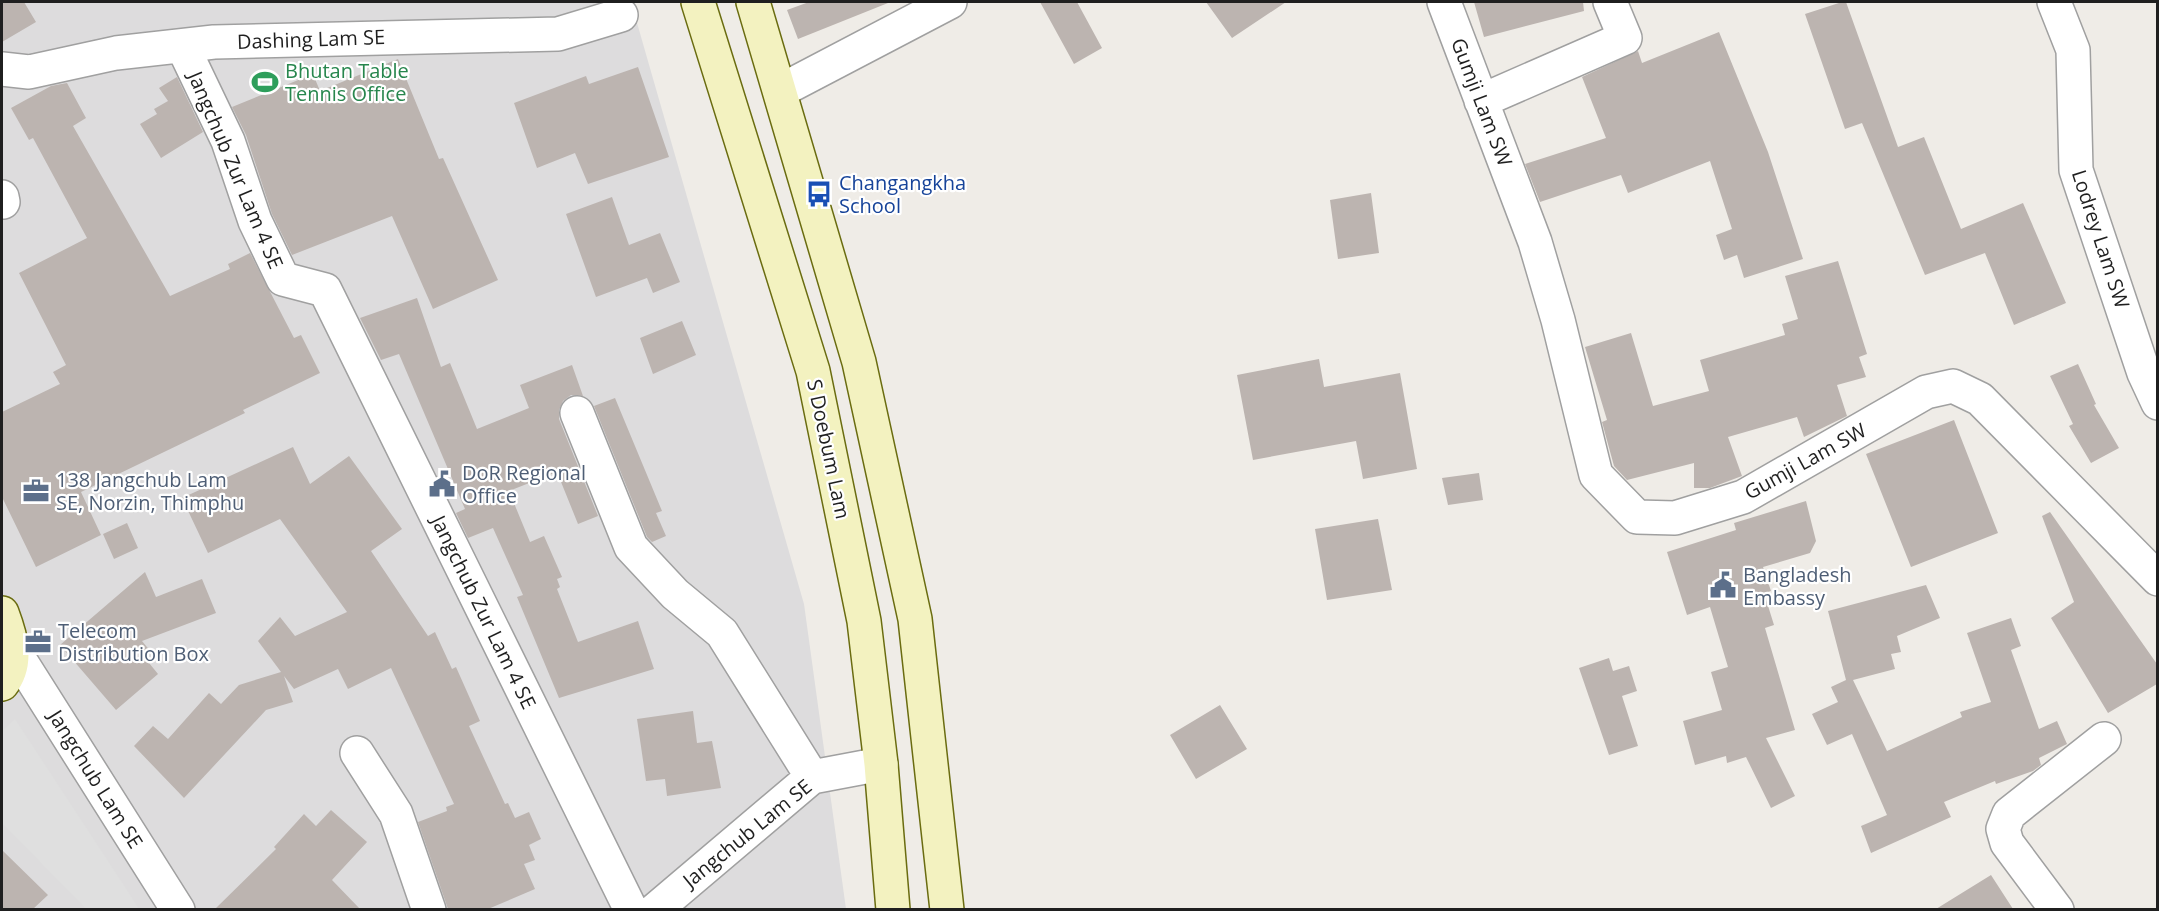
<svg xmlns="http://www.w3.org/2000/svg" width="2159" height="911" viewBox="0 0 2159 911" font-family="'Open Sans',sans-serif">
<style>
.residential{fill:#dddcdd}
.parking{fill:#dfdfdf}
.building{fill:#bcb4b0}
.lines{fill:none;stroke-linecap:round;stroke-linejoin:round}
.minor-casing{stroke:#a0a0a0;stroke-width:36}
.secondary-casing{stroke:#6a6c10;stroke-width:36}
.minor{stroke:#fff;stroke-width:33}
.secondary{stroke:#f3f2c0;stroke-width:33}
.labels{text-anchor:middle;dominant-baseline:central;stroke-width:4.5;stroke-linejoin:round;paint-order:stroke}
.street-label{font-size:20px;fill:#1f1f1f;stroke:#fff}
.leisure-label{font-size:20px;fill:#27864d;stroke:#fff;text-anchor:start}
.transit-label{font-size:20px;fill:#164399;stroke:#fff;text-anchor:start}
.service-label{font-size:20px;fill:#4e5e75;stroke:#fff;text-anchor:start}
</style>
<rect width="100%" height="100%" fill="#efece7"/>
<path class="residential" d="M2,2h629l173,602 42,305 -844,1z"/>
<path class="parking" d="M15,719l110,168 14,22h-53l-84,-86v-92z"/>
<path class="building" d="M2,2h22l12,20 -34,20z
M809,2h79v1l-90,36 -11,-29z
M1040,2h37l25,46 -28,16z
M1206,2h80l-54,36z
M1474,2h109l1,9 -100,26z
M1842,2h4l52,145 26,-10 37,92 62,-26 43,100 -52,22 -29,-72 -60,22 -63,-152 -17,6 -40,-115z
M1719,32l49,120 35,107 -59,19 -7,-23 -13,5 -8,-25 16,-6 -22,-68 -82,32 -7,-18 -81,27 -15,-38 81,-26 -24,-61 56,-26 4,12z
M398,59l41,100 4,-1 55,122 -65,29 -41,-93 -100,39 -20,-41 -26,-79 -14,-28 81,-33 7,17z
M638,67l31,90 -81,27 -13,-31 -38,15 -23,-65 72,-27 3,8z
M177,77l26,55 -42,26 -21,-34 17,-10 -3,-5 14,-8 -9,-13z
M67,83l19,35 -13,8 97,170 60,-27 -2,-5 22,-11 44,85 7,-3 19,38 -77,37 2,3 -164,79 20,43 -65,32 -34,-70v-85l58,-28 -7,-12 13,-7 -47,-92 68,-35 -54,-100 -4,2 -18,-32 40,-22z
M1371,193l8,60 -41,6 -8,-59z
M612,197l17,48 31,-12 20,49 -27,11 -6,-15 -51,19 -30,-83z
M1838,261l29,93 -8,3 7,20 -29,8 10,31 -43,21 -7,-20 -69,20 14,39 -32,12h-16v-25l-67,17 -13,-14 -12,-44 5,-2 -22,-73 46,-14 22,73 56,-15 -9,-31 85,-25 -3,-11 16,-5 -13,-43z
M417,298l24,69 9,-4 27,66 52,-21 -9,-23 52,-20 11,31 -12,-1 -8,6 -4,9v9l39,97 -20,8 -21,-52 -48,19 21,51 14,-6 18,41 -5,2 3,8 -3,2 21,53 60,-21 16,48 -95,29 -42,-101 6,-2 -30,-67 -25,10 -12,-25 9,-4 -66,-155 -18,6 -21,-42z
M682,321l14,34 -43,19 -13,-36z
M1319,359l5,28 76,-14 17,96 -54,10 -7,-38 -103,19 -16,-85z
M2078,364l18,40 -2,1 25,43 -28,15 -22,-37 4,-2 -23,-48z
M615,398l47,113 -6,2 10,23 -14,6 -5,-5 -53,-131z
M1954,420l44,113 -87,34 -45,-113z
M293,447l17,37 39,-28 53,73 -31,22 57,85 7,-4 17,37 4,-2 24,54 -11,5 36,78 3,-1 7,15 14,-6 12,27 -12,6 6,15 -11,4 11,25 -47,20h-40l-30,-87 29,-11 -1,-4 8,-3 -63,-136 -43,21 -10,-20 -44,20 -10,-13 9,26 -27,8 -82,88 -50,-52 19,-20 15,13 41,-46 12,11 18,-19 42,-13 -23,-31 22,-24 15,19 52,-24 -67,-93 -72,34 -26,-55z
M1479,473l4,27 -35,5 -6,-27z
M1806,501l10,40 -6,12 -47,14 8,24 -7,2 10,32 -9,3 30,102 -29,8 29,58 -24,12 -25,-51 -19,6 -1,-7 -31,9 -12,-44 39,-11 -11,-38 17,-5 -18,-60 -23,8 -20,-63 69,-22 -2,-7z
M2050,512l107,152v20l-49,29 -57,-95 23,-16 -32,-86z
M1378,519l14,71 -65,10 -12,-71z
M127,523l11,25 -24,11 -11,-25z
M145,572l11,25 46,-18 14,34 -74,28 9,11 -6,6 13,16 -42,36 -56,-65z
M1926,585l14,33 -43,18 4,16 -10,2 4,15 -42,11 34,71 75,-34 -2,-5 31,-10 -24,-69 44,-15 10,28 -10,4 28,79 18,-8 10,23 -28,14 2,7 -8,6 -37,13 -1,-3 -51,21 7,15 -80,36 -10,-27 26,-11 -35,-81 -25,11 -15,-31 26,-12 -7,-15 15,-7 -18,-69z
M1609,658l4,13 16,-5 8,25 -15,5 16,50 -29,9 -30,-87z
M1220,705l27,44 -51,30 -26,-44z
M693,711l4,32 15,-2 9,47 -54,8 -2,-17 -19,2 -9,-62z
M331,810l36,32 -35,38 28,29h-145l61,-60 -2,-2 30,-33 12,12z
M2,850l46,45 -15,14h-31z
M1991,875l22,34h-77z"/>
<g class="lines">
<g class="minor-casing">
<path id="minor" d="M1444,2l91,240 23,78 38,155 41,42 38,1 68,-21 183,-105 27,-6 27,13 178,180
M2054,2l19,48 3,120 68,203 14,30
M183,47l45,94 27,80 28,58 42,11 306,620
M2,69l27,3 87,-19 98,-11 344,-8 63,-19
M780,91l170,-89
M1481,101l144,-63 -15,-36
M2,197l1,5
M577,413l54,134 44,47 47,39 90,144
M13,649l165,261
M357,753l39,61 33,96
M655,910l157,-133 69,-13
M2057,910l-50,-67 -4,-14 6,-15 95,-75"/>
</g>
<g class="secondary-casing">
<path id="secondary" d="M698,2l115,369 51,250 17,143 12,146
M753,2l106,360 56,257 32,291
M2,613c9,24 17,50 0,71"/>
</g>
<use href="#minor" class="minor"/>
<use href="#secondary" class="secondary"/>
</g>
<defs>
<g id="stadium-bare" transform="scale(2.07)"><path d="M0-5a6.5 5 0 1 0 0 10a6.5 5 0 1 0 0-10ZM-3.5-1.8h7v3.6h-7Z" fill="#2e9e5b" stroke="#fff" stroke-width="2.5" paint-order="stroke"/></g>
<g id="bus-bare" transform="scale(2.07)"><path d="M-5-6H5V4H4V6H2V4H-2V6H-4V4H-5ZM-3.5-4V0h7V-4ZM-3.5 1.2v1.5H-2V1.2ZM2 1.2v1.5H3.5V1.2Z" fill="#1a4fb4" stroke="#fff" stroke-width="2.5" paint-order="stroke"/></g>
<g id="civic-bare" transform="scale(2.07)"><path d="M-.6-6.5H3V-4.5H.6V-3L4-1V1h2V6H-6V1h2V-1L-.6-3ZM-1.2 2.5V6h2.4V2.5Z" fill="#5c6f8a" stroke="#fff" stroke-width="2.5" paint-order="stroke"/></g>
<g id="office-bare" transform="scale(2.07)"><path d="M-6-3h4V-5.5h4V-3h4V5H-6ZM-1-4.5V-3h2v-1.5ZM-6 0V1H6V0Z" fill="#5c6f8a" stroke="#fff" stroke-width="2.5" paint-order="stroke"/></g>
</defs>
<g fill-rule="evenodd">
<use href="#stadium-bare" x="265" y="82"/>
<use href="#bus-bare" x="819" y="194"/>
<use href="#civic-bare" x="442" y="484"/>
<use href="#office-bare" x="36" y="491"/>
<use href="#civic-bare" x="1723" y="585"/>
<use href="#office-bare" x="38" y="642"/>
</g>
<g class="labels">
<g class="street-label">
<text transform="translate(311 39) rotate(-2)">Dashing Lam SE</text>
<text transform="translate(1482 102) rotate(69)">Gumji Lam SW</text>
<text transform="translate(236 170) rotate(67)">Jangchub Zur Lam 4 SE</text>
<text transform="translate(2101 239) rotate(72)">Lodrey Lam SW</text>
<text transform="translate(829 449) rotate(78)">S Doebum Lam</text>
<text transform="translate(1805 461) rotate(-29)">Gumji Lam SW</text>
<text transform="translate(484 612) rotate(64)">Jangchub Zur Lam 4 SE</text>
<text transform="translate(96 779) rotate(58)">Jangchub Lam SE</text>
<text transform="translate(747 833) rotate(-39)">Jangchub Lam SE</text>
</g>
<g class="leisure-label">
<text x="285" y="70">Bhutan Table<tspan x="285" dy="23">Tennis Office</tspan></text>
</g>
<g class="transit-label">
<text x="839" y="182">Changangkha<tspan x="839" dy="23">School</tspan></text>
</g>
<g class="service-label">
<text x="462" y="472">DoR Regional<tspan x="462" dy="23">Office</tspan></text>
<text x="56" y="479">138 Jangchub Lam<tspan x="56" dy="23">SE, Norzin, Thimphu</tspan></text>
<text x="1743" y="574">Bangladesh<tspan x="1743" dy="23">Embassy</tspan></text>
<text x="58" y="630">Telecom<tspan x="58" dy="23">Distribution Box</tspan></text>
</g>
</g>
<rect width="2159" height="911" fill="none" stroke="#1f1f1f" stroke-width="6"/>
</svg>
